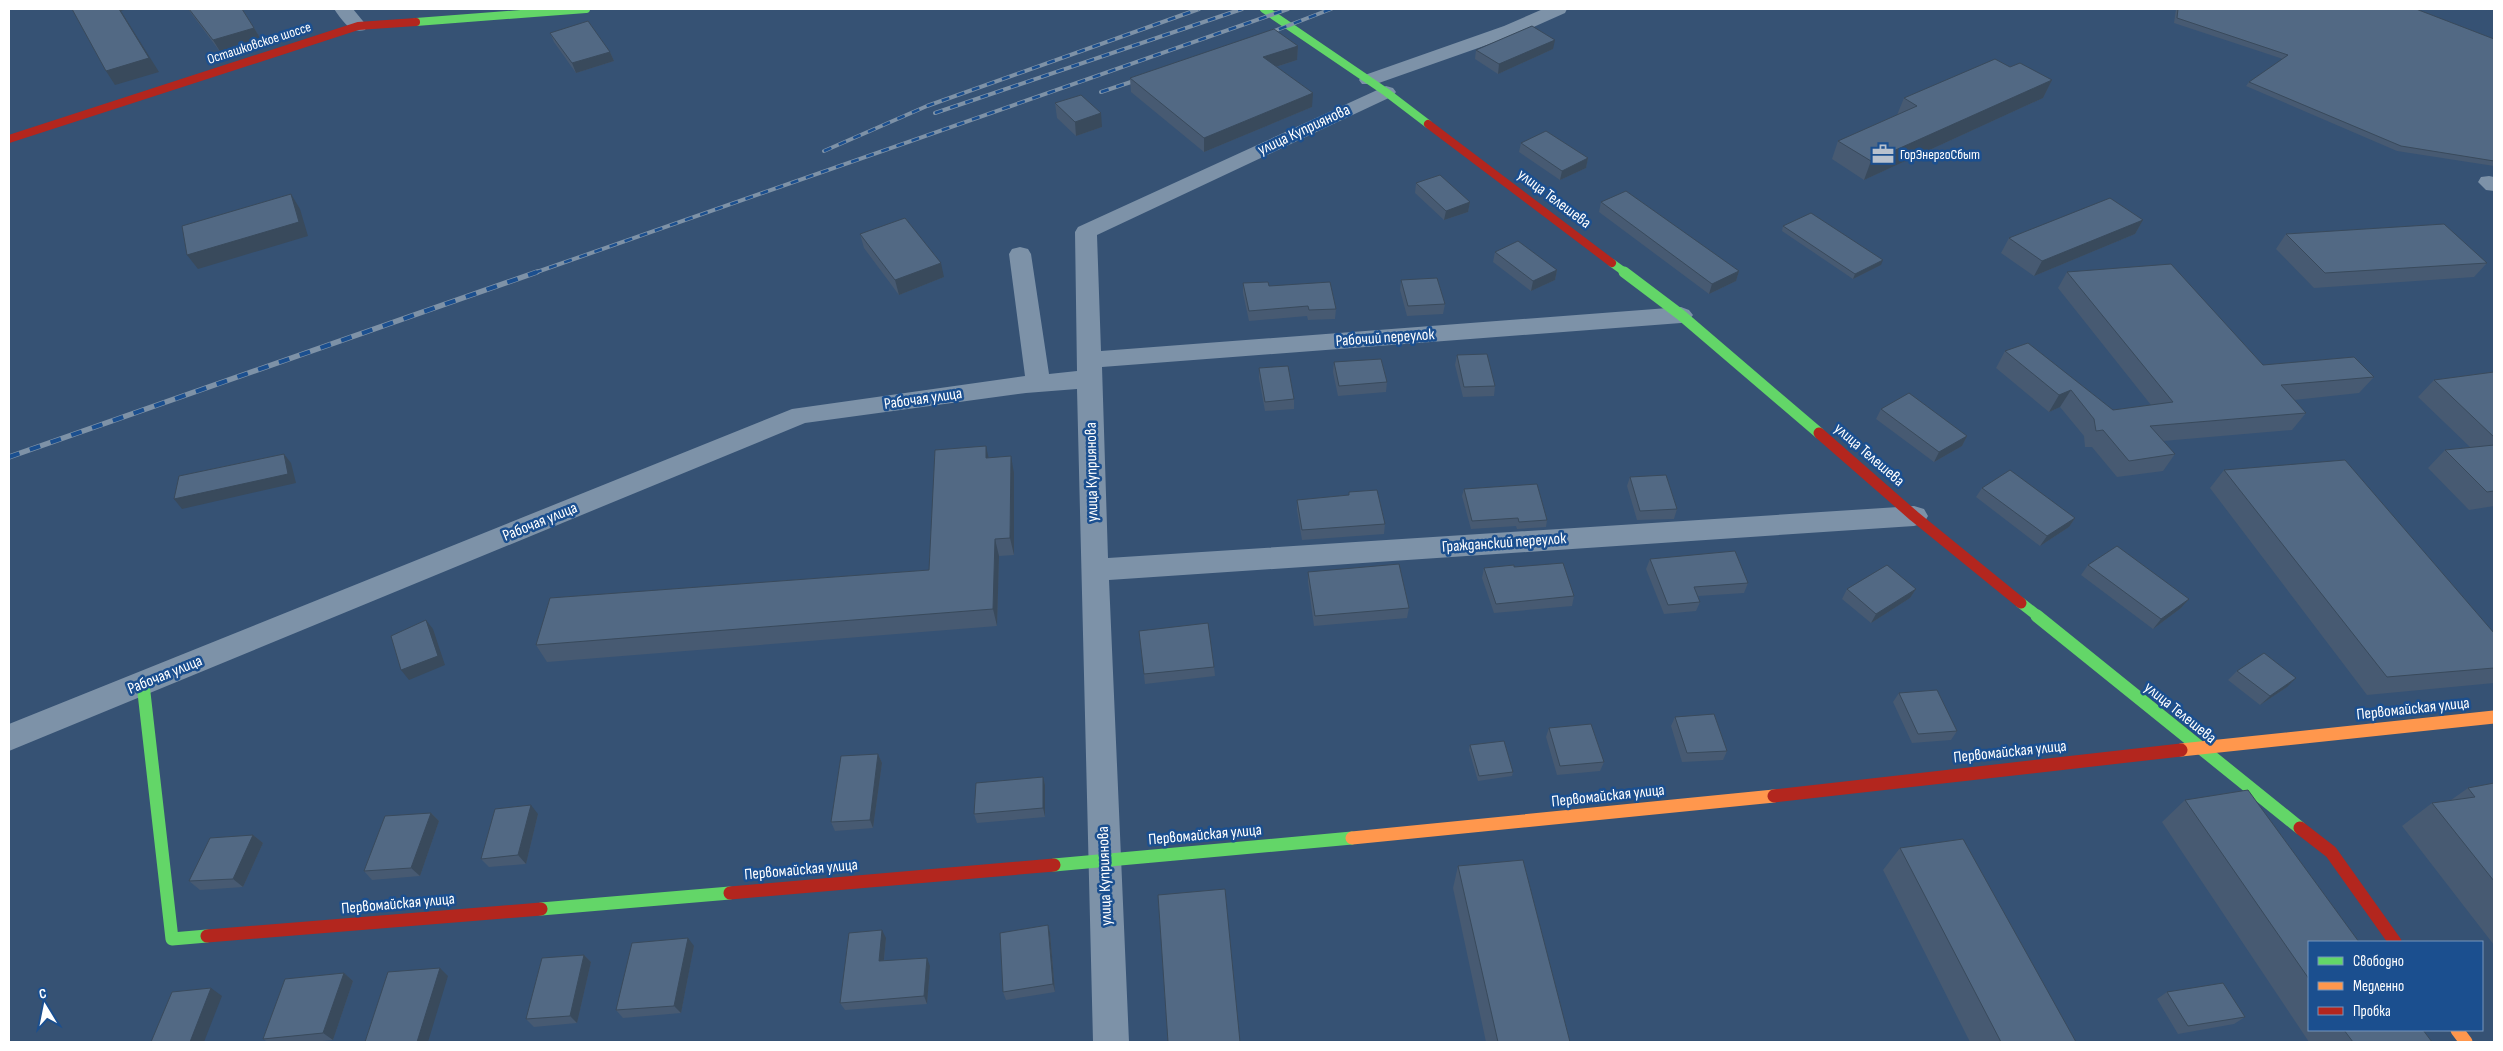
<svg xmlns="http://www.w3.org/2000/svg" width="2503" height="1051" viewBox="0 0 2503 1051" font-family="'Sofia Sans Condensed',sans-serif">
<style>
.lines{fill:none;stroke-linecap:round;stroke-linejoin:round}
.street{fill:#7d92a8;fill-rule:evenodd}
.fast-far2{stroke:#63d668;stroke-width:8}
.fast-far1{stroke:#63d668;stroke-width:11}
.fast{stroke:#63d668;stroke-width:13}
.slow{stroke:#ff974d;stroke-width:13}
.jam-far2{stroke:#b3261e;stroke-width:8}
.jam-far1{stroke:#b3261e;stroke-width:11}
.jam{stroke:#b3261e;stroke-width:13}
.rail-far1-casing{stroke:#7e92a7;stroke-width:4}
.rail-casing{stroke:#7e92a7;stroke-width:5.5}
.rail-far1{stroke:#1b4f8f;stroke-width:2.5;stroke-dasharray:8;stroke-linecap:butt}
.rail{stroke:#1b4f8f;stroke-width:4;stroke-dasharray:11;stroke-linecap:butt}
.wall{fill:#475a72}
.shaded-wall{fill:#394a5c}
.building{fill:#526984;stroke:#394a5c}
.labels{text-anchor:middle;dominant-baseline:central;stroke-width:5;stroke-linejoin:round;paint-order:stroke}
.far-street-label{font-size:14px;fill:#fff;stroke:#1b4f8f}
.far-poi-label{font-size:14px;fill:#fff;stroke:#1b4f8f;text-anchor:start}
.street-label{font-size:16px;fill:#fff;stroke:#1b4f8f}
</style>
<rect width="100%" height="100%" fill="#365274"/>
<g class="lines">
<path class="street" d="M334,9h19l14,17 -2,4c-15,4 -23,-10 -31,-21z
M1543,9h24l-2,4 -47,21 -142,50h-14l-3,-4 3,-4 142,-50z
M1386,86l7,2 3,4 -3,4 -296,139 4,116 580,-44 8,3 4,5 -4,5 -8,3 -579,44 6,191 806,-52 10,3 4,7 -4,7 -10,3 -805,54 20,462h-36l-16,-653 -51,4 -221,30 -796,328v-27l783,-315 233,-33 -16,-122 3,-5 8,-2 8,2 3,5 18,120 28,-3 -2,-139 3,-5z
M2489,176l5,1v14l-8,-1 -8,-8 3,-5z"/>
<path class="fast-far2" d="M1264,9l122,83 42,32
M416,22l170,-13
M1612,263l14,10"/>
<path class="fast-far1" d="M1624,272l57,43 138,118
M2021,603l18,14"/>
<path class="fast" d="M2037,616l263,212
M143,684l29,255 35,-3
M1054,865l298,-27
M541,909l189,-16"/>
<path class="slow" d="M2181,750l313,-33
M1352,838l422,-42
M2457,1030l9,12"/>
<path class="jam-far2" d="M1428,124l184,139
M9,139l349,-113 58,-4"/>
<path class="jam-far1" d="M1819,433l95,83 107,87"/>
<path class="jam" d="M1774,796l407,-46
M2300,828l31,24 64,90
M730,893l324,-28
M207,936l334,-27"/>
<g class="rail-far1-casing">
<path id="rail-far1" d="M1264,35l67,-26
M1101,92l42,-14
M935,113l307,-104
M824,151l103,-45 272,-97
M534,273l754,-264"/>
</g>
<g class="rail-casing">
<path id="rail" d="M9,457l528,-185"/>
</g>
<use href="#rail-far1" class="rail-far1"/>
<use href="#rail" class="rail"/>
</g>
<path class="wall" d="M188,9h58l-3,1 19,31 -41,12z
M2176,9h240l78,30v127l-97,-15 -151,-65 3,-4 34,-23 -109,-36z
M550,33l60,19 4,9 -38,12 -22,-31z
M1298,46l-1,14 -21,7 36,40 -108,45 -73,-60 -1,-14z
M1553,49l-55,25 -23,-15 1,-9z
M2010,67l42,13 -9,18 -179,82 -32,-21 6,-18 59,-26 7,-17z
M1055,103l47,24 -26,9 -19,-18z
M1521,143l67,15 -2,10 -26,12 -41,-28z
M1416,183l54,19 -2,10 -24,8 -29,-27z
M1601,202l138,69 -3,10 -27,13 -110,-82z
M2143,220l-8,14 -101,42 -33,-23 8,-15z
M1783,226l98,39 -28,14 -71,-48z
M860,234l84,43 -45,18 -35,-47z
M2286,234l201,29 -13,14 -160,11 -38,-39z
M1495,252l62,18 -2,10 -24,11 -38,-29z
M2067,272l196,93 111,12 -15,16 -65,7 12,13 -14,17 -129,11 12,13 -12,17 -46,6 -25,-30h-7l-1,-11 -24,-29 -11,5 -53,-44 9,-17 108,59 38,-5 -93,-117z
M1401,280l44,24 -2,10 -36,2 -7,-26z
M1243,283l26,3 67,23 -1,10 -27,1 -1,-4 -58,5 -6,-28z
M1457,355l38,31 -1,10 -31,1 -8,-32z
M1334,362l53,20 -1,10 -48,4 -5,-24z
M1259,368l35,31v10l-29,2 -6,-33z
M2494,372v134l-25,4 -41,-42 17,-18 25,-3 -52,-50 16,-17z
M1881,409l86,27 -5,10 -28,16 -58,-43z
M988,457l26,16v82l-15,1 -2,70 -450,36 -11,-17 393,-75z
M2224,470l270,163v50l-127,12 -157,-207z
M1630,477l47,32 -3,10 -37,1 -10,-34z
M1982,488l93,30 -6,9 -29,19 -64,-49z
M1464,489l83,31 -1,7 -29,2 -1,-3 -45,3 -9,-33z
M1349,492l36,32 -1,10 -82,6 -5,-30v-10l52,-5z
M1650,559l98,24 -4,10 -46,3 2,6 -4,9 -32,3 -18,-45z
M2088,565l101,34 -8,9 -28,21 -72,-54z
M1514,567l60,29 -2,10 -78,7 -12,-35 2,-10z
M1308,572l101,36 -2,10 -93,8 -6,-44z
M1847,589h69l-6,9 -39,25 -29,-24z
M1139,631l75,36 1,9 -70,8z
M2237,671l50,16 -27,18 -32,-25z
M1899,693l58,38 -6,9 -39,3 -19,-41z
M1675,717l52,34 -4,9 -41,2 -11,-36z
M1549,728l55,34 -4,9 -43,4 -11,-38z
M1470,745l43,27 -1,4 -34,5 -9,-31z
M878,754l4,9 -9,65 -38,3 -4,-9z
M1043,777l2,8v32l-68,6 -3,-9z
M2494,783v162l-92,-119 30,-23 19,-3 17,-12z
M2185,800l124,142v88h114l9,12h-123l-147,-220z
M431,813l8,8 -19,55 -48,4 -8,-9z
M538,814l-12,50 -37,3 -8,-8z
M253,835l10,8 -20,44 -43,3 -11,-9z
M1900,848l176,194h-106l-87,-172z
M1458,866l112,176h-84l-33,-154z
M1048,925l2,8 5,59 -49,8 -3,-8z
M886,938l-2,23 46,5 -3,38 -82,6 -5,-7z
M694,946l-13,67 -58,5 -7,-8z
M584,955l7,7 -14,61 -43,4 -8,-8z
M344,973l9,8 -20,59 -20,2h-45l-5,-3z
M2167,992l78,25 -11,7 -56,10 -21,-35z"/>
<path class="shaded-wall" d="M119,9h4l1,1 -3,1 38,61 -44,13 -9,-14z
M254,28l8,13 -41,12 -8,-13z
M1555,40l-2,9 -55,25 1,-10z
M1298,46l-1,14 -34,11v-14z
M610,52l4,9 -38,12 -4,-10z
M2052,80l-9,18 -179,82 7,-19z
M1313,93l-1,14 -108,45v-14z
M1101,113l1,14 -26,9 -1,-14z
M1588,158l-2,10 -26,12 2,-9z
M291,194l9,15 8,27 -110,33 -11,-14z
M1470,202l-2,10 -24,8 2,-9z
M2143,220l-8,14 -101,42 8,-15z
M1883,260l-2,5 -28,14 2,-5z
M941,263l3,14 -45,18 -4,-15z
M1557,270l-2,10 -24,11 2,-10z
M1739,271l-3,10 -27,13 3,-10z
M2071,390l-11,17 -11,5 10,-17z
M1967,436l-5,10 -28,16 5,-10z
M986,446l4,18 -4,-6z
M284,454l7,9 5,20 -114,26 -8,-10z
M1011,456l3,17v82l-4,-17z
M2075,518l-6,9 -29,19 7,-10z
M995,539l4,17 -2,70 -4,-17z
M1916,589l-6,9 -39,25 5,-9z
M2189,599l-8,9 -28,21 8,-10z
M426,620l7,9 12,36 -36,15 -8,-10z
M2296,678l-9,9 -27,18 10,-9z
M878,754l4,9 -9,65 -3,-8z
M1043,777l2,8v32l-2,-9z
M531,805l7,9 -12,50 -8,-9z
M431,813l8,8 -19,55 -9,-8z
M253,835l10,8 -20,44 -10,-8z
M1048,925l2,8 5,59 -2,-8z
M882,930l4,8 -3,31 -4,-8z
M688,938l6,8 -13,67 -7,-7z
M584,955l7,7 -14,61 -7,-7z
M927,958l3,8 -3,38 -3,-8z
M440,968l8,8 -20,66h-11z
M344,973l9,8 -20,59 -10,-7z
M211,988l11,8 -18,46h-14z"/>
<path class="building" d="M72,9h47l30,49 -43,13z
M189,9h53l12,19 -41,12z
M2178,9h238l78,30v122l-93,-15 -152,-64 39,-27 -111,-37z
M588,21l22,31 -38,11 -22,-30z
M1532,26l23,14 -56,24 -23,-14z
M1274,29l24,17 -35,11 50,36 -109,45 -74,-60z
M1995,59l15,8 10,-4 32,17 -181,81 -33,-20 79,-35 -13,-8z
M1081,95l20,18 -26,9 -20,-19z
M1546,131l42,27 -26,13 -41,-28z
M1440,175l30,27 -24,9 -30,-28z
M1626,191l113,80 -27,13 -111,-82z
M291,194l8,28 -112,33 -5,-29z
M2110,198l33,22 -101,41 -33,-23z
M1811,213l72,47 -28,14 -72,-48z
M905,218l36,45 -46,17 -35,-46z
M2444,224l43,39 -162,10 -39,-39z
M1518,241l39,29 -24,11 -38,-29z
M2171,264l92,101 91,-8 20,20 -93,8 25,28 -156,13 25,28 -46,7 -26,-31 -7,1 -2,-12 -23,-29 -12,5 -54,-44 23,-8 85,67 60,-8 -106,-130z
M1437,278l8,26 -37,2 -7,-26z
M1268,282l1,4 61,-4 6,27 -27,1 -1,-4 -59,5 -6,-28z
M1487,354l8,32 -31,1 -7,-32z
M1381,359l6,23 -48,4 -5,-24z
M1288,366l6,33 -29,3 -6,-34z
M2494,372v65l-60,-57z
M1909,393l58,43 -28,16 -58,-43z
M2494,445v46l-7,1 -42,-42z
M986,446v12l25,-2 -1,82 -15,1 -2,70 -457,36 14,-47 379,-28 6,-120z
M284,454l4,20 -114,25 5,-23z
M2345,460l149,173v35l-107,9 -163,-207z
M2010,470l65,48 -28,18 -65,-48z
M1666,475l11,34 -37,2 -10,-34z
M1537,484l10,36 -28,2 -1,-4 -46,3 -8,-32z
M1377,490l8,34 -83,6 -5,-30 52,-5v-3z
M2117,546l72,53 -28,20 -73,-54z
M1735,551l13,32 -54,4 6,15 -32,3 -18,-46z
M1563,563l11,33 -78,8 -12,-36 30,-3v2z
M1399,564l10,44 -94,8 -7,-44z
M1887,565l29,24 -40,25 -29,-25z
M426,620l12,36 -37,14 -10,-34z
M1208,623l6,44 -70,7 -5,-43z
M2264,653l32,25 -26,18 -33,-25z
M1937,690l20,41 -39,3 -19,-41z
M1714,714l13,37 -40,2 -12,-36z
M1591,724l13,38 -44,4 -11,-38z
M1504,741l9,31 -34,4 -9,-31z
M878,754l-8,66 -39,2 10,-66z
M1043,777v31l-69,6 2,-31z
M2494,783v98l-62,-78 43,-6 -7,-9z
M2248,790l111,152h-50v37l-124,-179z
M531,805l-13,50 -37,4 14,-50z
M431,813l-20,55 -47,3 21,-55z
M253,835l-20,44 -44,2 21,-43z
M1963,839l113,203h-75l-101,-194z
M1523,860l47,182h-72l-40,-176z
M1225,889l15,153h-72l-10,-147z
M1048,925l5,59 -50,8 -3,-59z
M882,930l-3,31 48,-3 -3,38 -84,7 9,-70z
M688,938l-14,68 -58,4 16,-67z
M584,955l-14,61 -44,3 16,-61z
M440,968l-23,74h-52l23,-70z
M344,973l-21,60 -60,6 22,-60z
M2223,983l22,34 -57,9 -21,-34z
M211,988l-21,54h-39l21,-50z
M2344,1030h79l9,12h-79z"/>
<defs>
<g id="office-bare" transform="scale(1.725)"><path d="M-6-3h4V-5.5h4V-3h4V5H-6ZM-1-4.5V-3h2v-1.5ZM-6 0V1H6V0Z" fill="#b9c2ce" stroke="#1b4f8f" stroke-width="2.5" paint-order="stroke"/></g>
</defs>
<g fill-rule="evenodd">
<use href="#office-bare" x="1883" y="154"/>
</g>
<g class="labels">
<g class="far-street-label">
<text transform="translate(259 43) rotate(-18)">Осташковское шоссе</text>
</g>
<g class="far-poi-label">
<text x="1900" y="154">ГорЭнергоСбыт</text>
</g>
<g class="street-label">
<text transform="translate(1304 130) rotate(-25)">улица Куприянова</text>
<text transform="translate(1554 199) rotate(37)">улица Телешева</text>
<text transform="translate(1385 338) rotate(-4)">Рабочий переулок</text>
<text transform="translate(923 399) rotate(-8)">Рабочая улица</text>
<text transform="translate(1869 455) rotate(41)">улица Телешева</text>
<text transform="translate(1092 472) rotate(-91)">улица Куприянова</text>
<text transform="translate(540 522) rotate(-22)">Рабочая улица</text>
<text transform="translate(1504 543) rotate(-4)">Гражданский переулок</text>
<text transform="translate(165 675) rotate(-22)">Рабочая улица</text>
<text transform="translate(2413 709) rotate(-6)">Первомайская улица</text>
<text transform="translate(2180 713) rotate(39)">улица Телешева</text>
<text transform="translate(2010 752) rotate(-6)">Первомайская улица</text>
<text transform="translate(1608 796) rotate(-6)">Первомайская улица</text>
<text transform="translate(1205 835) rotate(-5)">Первомайская улица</text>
<text transform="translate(801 870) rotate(-5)">Первомайская улица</text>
<text transform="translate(1105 876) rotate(-92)">улица Куприянова</text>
<text transform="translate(398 904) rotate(-5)">Первомайская улица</text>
</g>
</g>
<rect width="2503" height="1051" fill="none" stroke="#ffffff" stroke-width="20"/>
<rect x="2308" y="941" width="175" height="90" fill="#1b4f8f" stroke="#7695bc"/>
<rect x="2318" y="957" width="25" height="8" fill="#63d668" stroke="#7695bc"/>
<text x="2353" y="966" font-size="15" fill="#ffffff">Свободно</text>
<rect x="2318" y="982" width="25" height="8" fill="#ff974d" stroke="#7695bc"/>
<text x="2353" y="991" font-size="15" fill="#ffffff">Медленно</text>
<rect x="2318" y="1007" width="25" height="8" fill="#b3261e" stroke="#7695bc"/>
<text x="2353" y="1016" font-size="15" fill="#ffffff">Пробка</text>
<g transform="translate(45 1006) rotate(350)" stroke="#1b4f8f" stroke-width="4" paint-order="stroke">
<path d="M0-4L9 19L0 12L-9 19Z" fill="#ffffff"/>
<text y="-8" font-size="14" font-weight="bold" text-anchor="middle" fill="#ffffff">С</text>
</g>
</svg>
